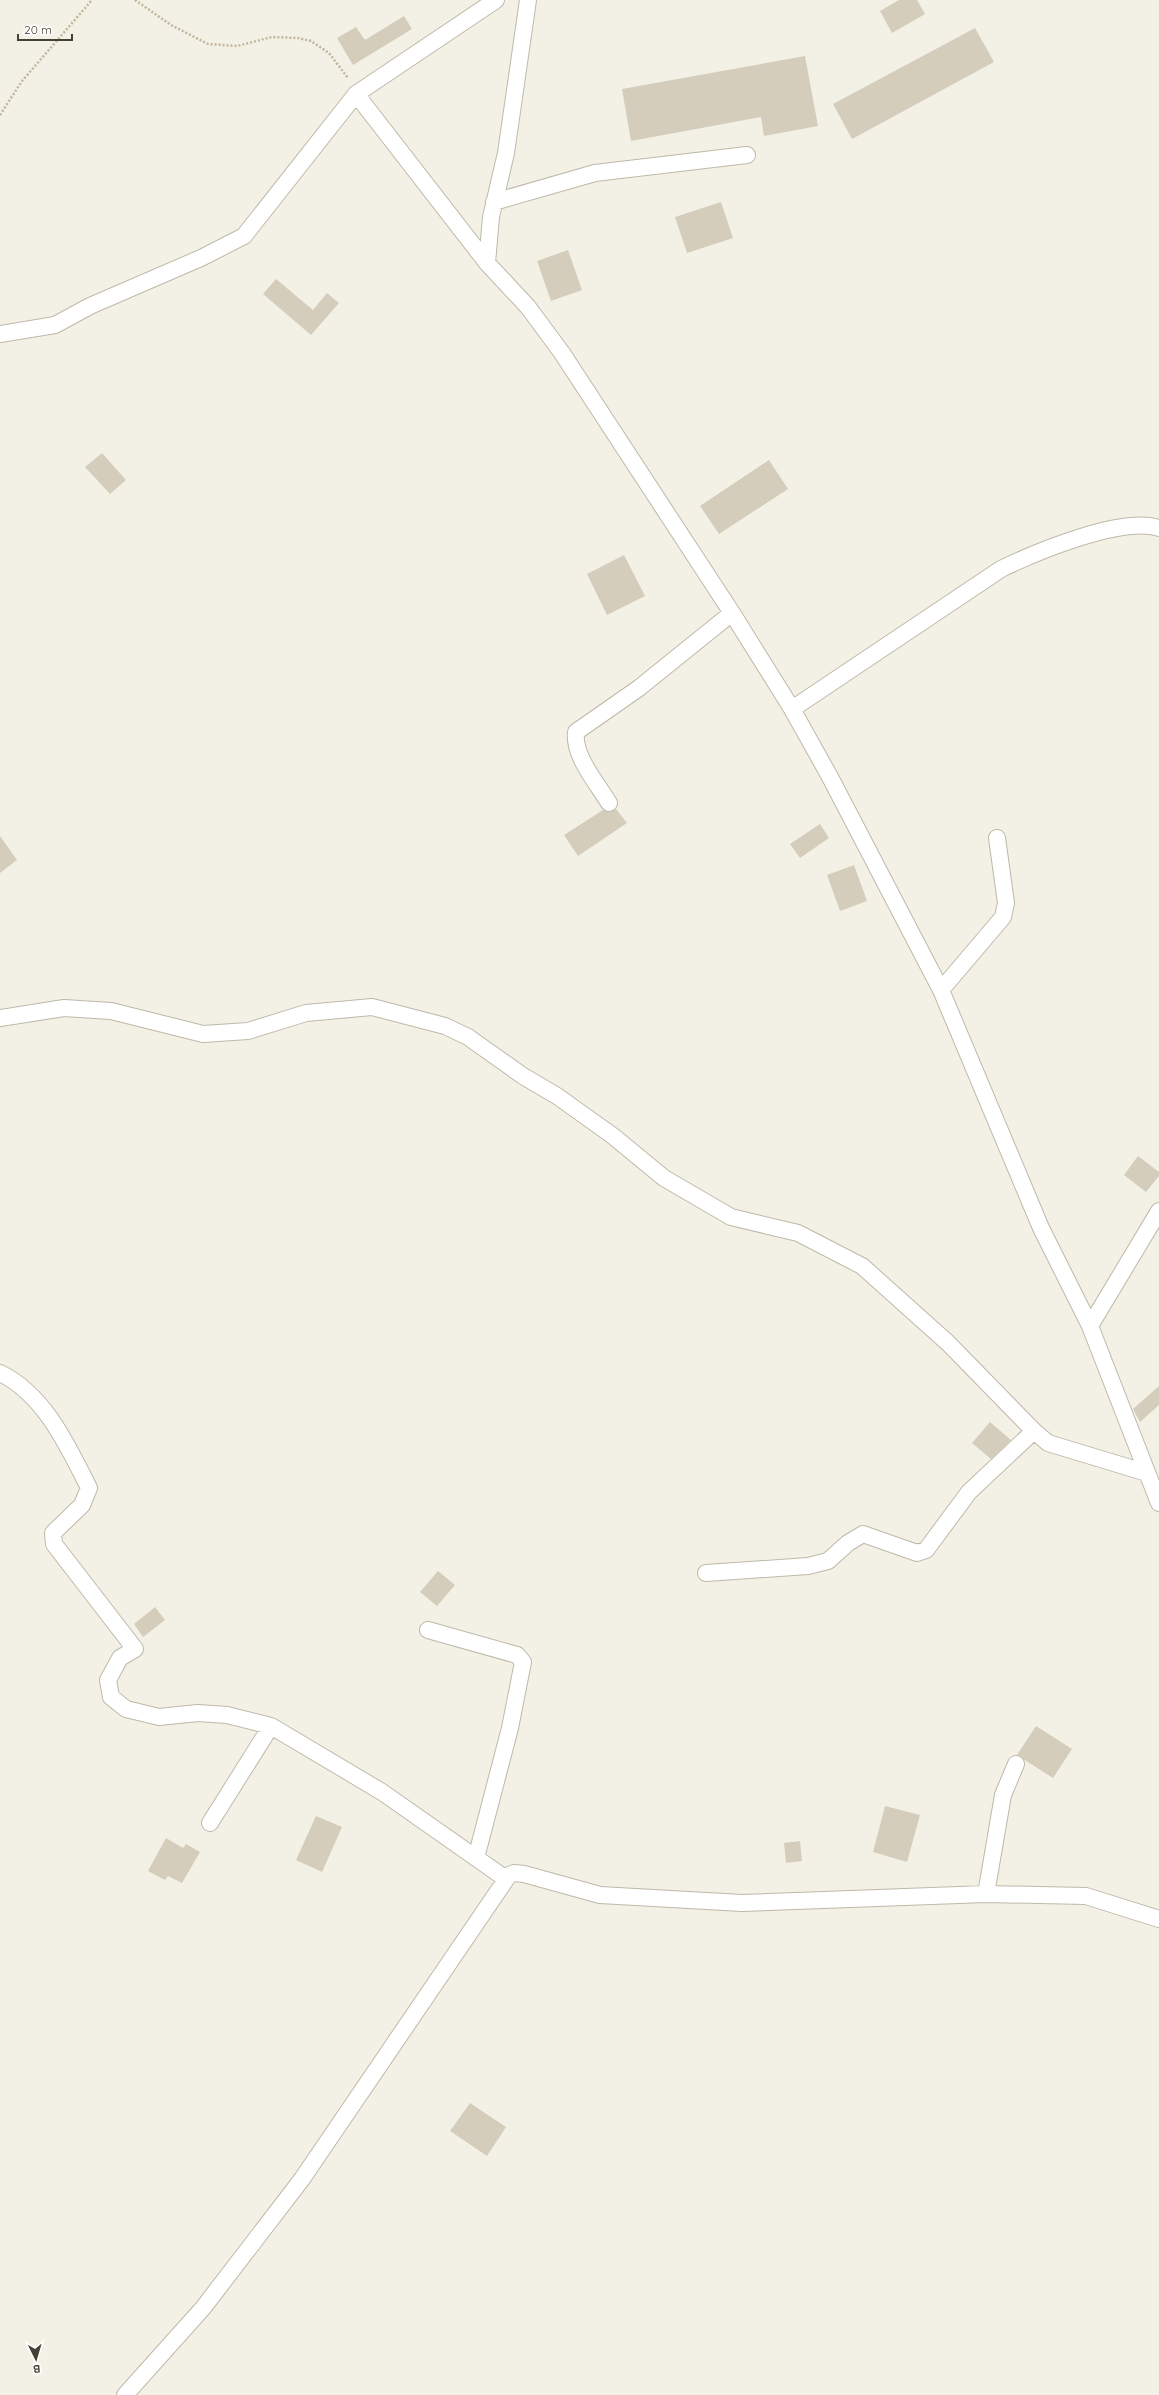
<svg xmlns="http://www.w3.org/2000/svg" width="1159" height="2395" viewBox="0 0 1159 2395" font-family="Quicksand,sans-serif">
<style>
.building{fill:#d4cdbb}
.lines{fill:none;stroke-linecap:round;stroke-linejoin:round}
.street-casing{stroke:#beb9a9;stroke-width:18}
.path{stroke:#c0b69a;stroke-width:2.5;stroke-dasharray:2 2;stroke-linecap:butt}
.street{stroke:#fff;stroke-width:16}
</style>
<rect width="100%" height="100%" fill="#f3f0e6"/>
<path class="building" d="M899,0h18l8,14 -33,19 -12,-22z
M404,16l8,13 -59,36 -16,-27 19,-11 9,13z
M975,28l19,34 -142,77 -19,-35z
M805,56l13,70 -54,10 -3,-19 -130,24 -9,-52z
M721,202l12,36 -46,15 -12,-36z
M568,250l14,40 -31,11 -14,-40z
M276,279l37,31 14,-17 12,10 -28,32 -48,-41z
M102,453l24,27 -16,14 -25,-27z
M769,460l19,29 -69,45 -19,-28z
M624,555l21,41 -38,19 -20,-41z
M616,809l11,14 -49,33 -14,-21 39,-25 7,2z
M820,824l9,14 -29,20 -10,-14z
M0,836l17,24 -17,13z
M854,865l13,36 -27,10 -13,-36z
M1138,1156l21,16v4l-13,16 -22,-17z
M1159,1386v19l-19,17 -7,-13z
M990,1422l21,18 -20,19 -19,-16z
M438,1571l17,14 -18,21 -17,-14z
M155,1607l10,13 -22,17 -9,-13z
M1036,1726l36,23 -19,29 -36,-23z
M885,1806l35,9 -13,47 -34,-10z
M316,1816l26,11 -20,45 -26,-12z
M166,1838l17,10 3,-4 14,8 -18,31 -14,-7 -3,4 -17,-9z
M800,1841l2,20 -16,2 -2,-20z
M470,2103l36,24 -19,29 -37,-25z"/>
<g class="lines">
<g class="street-casing">
<path id="street" d="M528,0l-22,153 -15,64 -4,46 41,44 34,46 170,260 60,96 38,68 111,213 100,238 49,98 69,177
M356,94l131,169
M494,202l101,-29 152,-18
M0,334l55,-9 35,-19 111,-48 43,-22 112,-142 140,-94
M792,709l209,-140c35,-17 121,-53 158,-41
M609,803c-12,-20 -36,-47 -33,-71l63,-44 93,-75
M941,990l62,-73 3,-14 -9,-65
M0,1018l64,-10 47,3 92,23 45,-3 58,-18 66,-6 73,19 23,11 55,39 34,20 56,40 51,42 67,39 67,16 64,33 86,77 86,88 14,12 99,30
M1090,1326l69,-115
M0,1373c44,21 68,73 89,115l-7,17 -29,28 1,11 81,105 -15,9 -12,22 3,17 15,12 33,8 39,-4 29,2 44,11 111,66 124,87
M706,1573l102,-7 20,-5 20,-18 15,-9 54,19 9,-3 43,-58 65,-61
M428,1630l89,25 6,7 -13,66 -34,130
M210,1823l61,-97
M986,1894l17,-99 13,-31
M125,2395l78,-87 99,-129 207,-304 5,-2 10,1 76,21 142,8 244,-9 100,2 73,23"/>
</g>
<path class="path" d="M135,0l36,25 37,19 29,2 35,-9 26,1 13,3 18,12 19,25
M0,115l22,-34 70,-81"/>
<use href="#street" class="street"/>
</g>
<g transform="translate(36 2359) rotate(175)" stroke="#ffffff" stroke-width="3" paint-order="stroke">
<path d="M0-3L7 15L0 10L-7 15Z" fill="#454135"/>
<text y="-6" font-size="11" font-weight="bold" text-anchor="middle" fill="#454135">B</text>
</g>
<path d="M18 34v6h54v-6" fill="none" stroke="#454135" stroke-width="2"/>
<text x="24" y="34" font-size="12" fill="#454135" stroke="#ffffff" stroke-width="3" paint-order="stroke">20 m</text>
</svg>
